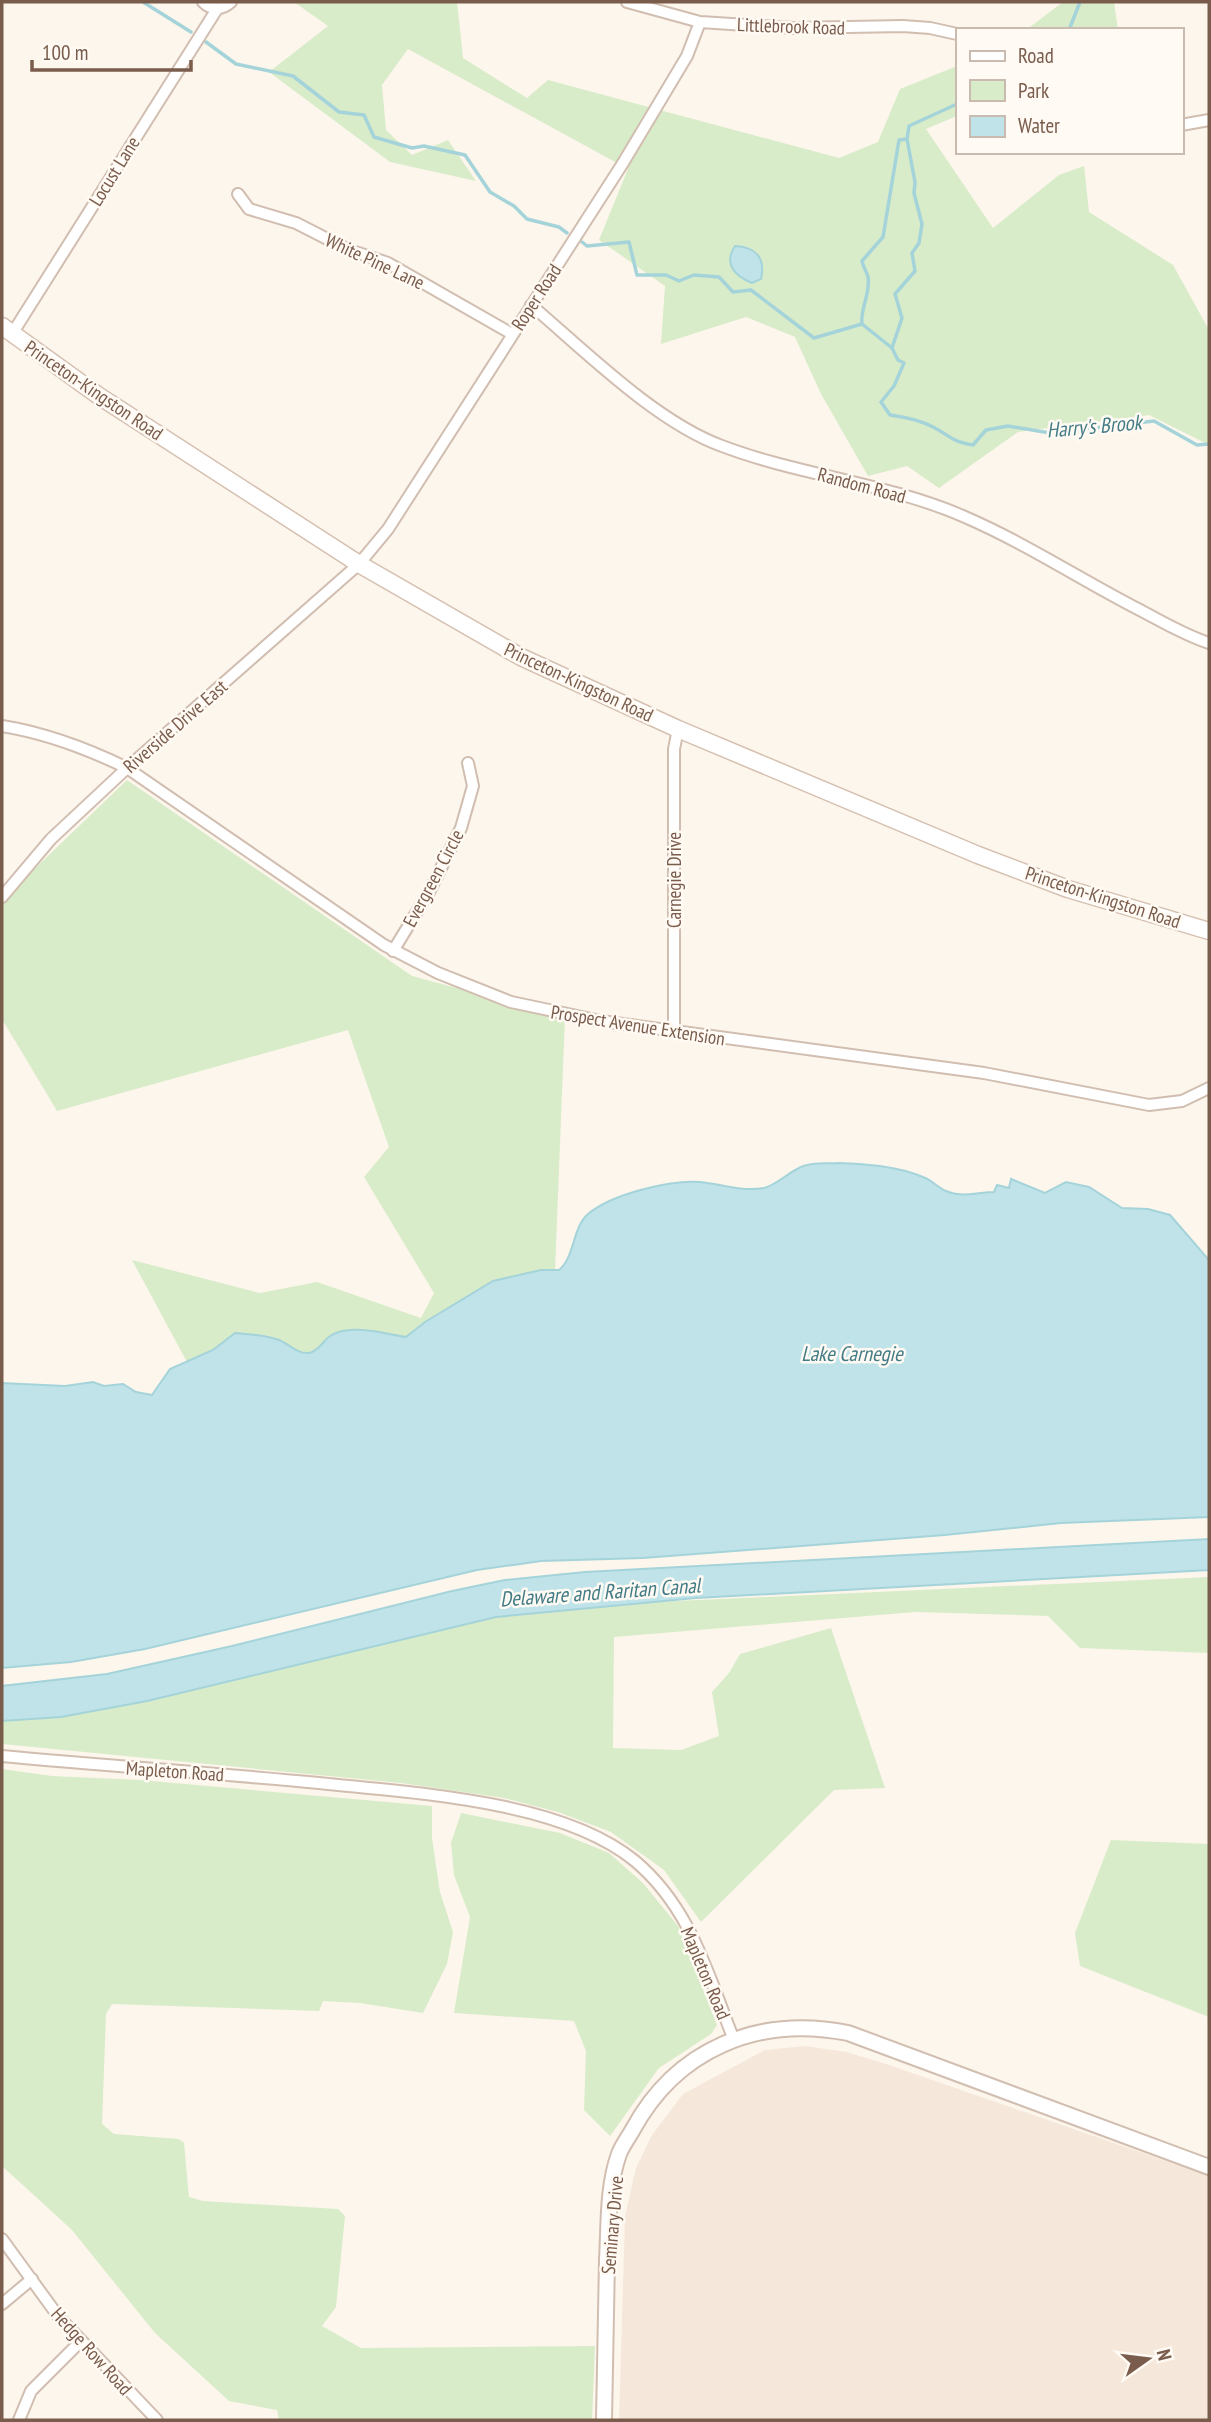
<svg xmlns="http://www.w3.org/2000/svg" width="1211" height="2422" viewBox="0 0 1211 2422" font-family="'PT Sans Narrow',sans-serif">
<style>
.residential{fill:#f5e8da}
.green{fill:#d8ecc9}
.water{fill:#bfe3e8;stroke:#a5d3da;stroke-width:2}
.lines{fill:none;stroke-linecap:round;stroke-linejoin:round}
.stream{stroke:#a5d3da;stroke-width:3.5}
.minor-casing{stroke:#d1beb0;stroke-width:14}
.tertiary-casing{stroke:#d1beb0;stroke-width:18}
.secondary-casing{stroke:#d6c0b0;stroke-width:19}
.minor{stroke:#fff;stroke-width:10}
.tertiary{stroke:#fff;stroke-width:14}
.secondary{stroke:#fff;stroke-width:16}
.labels{text-anchor:middle;dominant-baseline:central;stroke-width:5;stroke-linejoin:round;paint-order:stroke}
.street-label{font-size:19px;fill:#7a5c4d;stroke:#fffaf3}
.water-label{font-size:21px;font-style:italic;fill:#437c86;stroke:#fffaf3}
</style>
<rect width="100%" height="100%" fill="#fdf6ec"/>
<path class="residential" d="M805,2046l42,6 42,13 320,111v244h-590l6,-204 11,-48 16,-33 31,-41 82,-44z"/>
<path class="green" d="M294,2h163l6,56 64,40 21,-18 291,78 39,-16 22,-53 57,-23v50l-31,13 67,99 66,-53 25,-9 5,46 84,53 36,65v115l-60,-30 -131,17 -79,56 -32,-22 -39,10 -47,-82 -26,-57 -49,-20 -85,27 4,-58 -66,-46 29,-71 -220,-120 -26,36 4,45 26,25 36,-15 28,41 -86,-19 -121,-90 59,-46z
M1063,2h51l4,28h-92z
M127,780l285,196 153,41 -10,254 -14,-1 -48,11 -68,41 -19,15 -46,-8 -28,6 -15,14 -10,4 -11,-3 -16,-10 -45,-7 -22,17 -26,12 -55,-102 128,33 57,-11 104,36 13,-25 -70,-116 25,-30 -41,-117 -291,81 -55,-92v-119z
M1209,1577v76l-129,-5 -32,-32 -133,-4 -301,25 -1,111 68,2 38,-14 -7,-44 17,-19 11,-19 91,-26 54,160 -51,2 -133,132 -37,-52 -53,-38 -53,-20 -54,-14 -103,-15 -399,-39v-23l59,-4 86,-16 349,-84 115,-13z
M2,1769l50,7 88,4 292,26v32l8,54 13,40 -6,32 -24,49 -63,-10 -37,-2 -4,10 -207,-7 -6,10 -4,110 12,10 65,5 5,4 5,54 14,4 135,8 7,7 -9,91 -14,19 39,22 234,-2 -3,74h-313l-2,-10 -48,-9 -74,-68 -83,-103 -70,-64z
M461,1813l99,20 49,20 34,30 35,43 39,99 -6,9 -52,34 -49,68 -26,-26 2,-59 -12,-30 -120,-8 16,-96 -16,-42 -3,-32z
M1111,1840l98,4v173l-129,-51 -5,-33z"/>
<path class="water" d="M735,246c20,1 31,11 26,33l-9,4c-17,-7 -29,-19 -17,-37z
M838,1163c28,1 59,3 85,14 9,3 15,11 23,14 16,7 32,1 48,1l3,-7 12,3 2,-9 34,14 21,-11 23,5 33,21 26,1 22,6 39,45v257l-148,6 -116,12 -302,23 -102,3 -64,9 -332,79 -74,13 -69,6v-285l63,3 28,-4 11,4 19,-2 13,8 16,3 18,-26 43,-19 22,-17c15,1 30,2 44,7 10,4 18,14 30,13 10,-2 14,-12 21,-17 20,-13 55,-2 76,1l19,-15 68,-41 48,-11h18c16,-13 13,-42 29,-56 24,-20 81,-34 112,-32 21,2 42,10 64,6 12,-3 25,-16 37,-21 10,-5 25,-3 37,-4z
M1209,1539v31l-513,28 -200,19 -349,84 -86,16 -59,4v-35l105,-12 125,-28 220,-55 53,-11 80,-8z"/>
<g class="lines">
<path class="stream" d="M143,2l48,30
M1069,30l11,-28
M206,42l30,22 57,12 46,36 25,3 10,22 38,11 12,-2 41,9 25,37 24,14 13,13 32,8 8,6
M582,242l5,4 42,-4 8,33h29l13,6 15,-6 25,2 14,15 18,-2 63,48 48,-14 30,24 6,12 6,3 -10,23 -13,16 9,13c15,2 30,5 43,12 18,9 17,14 40,18l13,-15 22,-4 42,7 104,-12 43,24 12,-1
M862,324c-2,-16 9,-31 6,-47 -1,-5 -5,-10 -6,-16l21,-24 16,-97 8,-1 2,-13 48,-22
M892,348l10,-30 -7,-24 20,-23 -3,-18 7,-10 3,-19 -8,-31 1,-11 -8,-43"/>
<g class="minor-casing">
<path id="minor" d="M203,2c9,9 19,8 28,0
M627,2l73,20 93,6 110,-2 27,2 27,6
M1181,125l28,-5
M238,194l11,15 47,14 51,26 41,14 124,71
M531,305c54,46 125,117 191,141 79,30 166,37 243,71 60,26 115,62 173,92 23,12 46,26 71,34
M12,334l205,-325
M2,726c44,7 84,22 125,42l257,177 54,28 73,29 90,19 383,52 165,32 33,-4 27,-13
M2,897l49,-58 76,-71 232,-204 29,-35 235,-366 64,-107 13,-34
M393,951l36,-59 32,-64 12,-42 -5,-23
M674,1032v-283l4,-20
M2,1756c106,10 212,17 317,27 94,10 242,17 316,78 56,47 73,114 99,179
M2,2239l56,77 99,104
M2,2304l30,-25
M19,2420l12,-29 50,-50"/>
</g>
<g class="tertiary-casing">
<path id="tertiary" d="M604,2420c1,-53 2,-107 3,-160 2,-34 0,-73 12,-106 3,-8 9,-16 13,-23 44,-82 126,-116 216,-98l361,134"/>
</g>
<g class="secondary-casing">
<path id="secondary" d="M2,326l97,70 260,168 162,93 157,72 300,126 90,34 141,42"/>
</g>
<use href="#minor" class="minor"/>
<use href="#tertiary" class="tertiary"/>
<use href="#secondary" class="secondary"/>
</g>
<g class="labels">
<g class="street-label">
<text transform="translate(791 26) rotate(2)">Littlebrook Road</text>
<text transform="translate(114 171) rotate(-58)">Locust Lane</text>
<text transform="translate(375 261) rotate(25)">White Pine Lane</text>
<text transform="translate(536 297) rotate(-57)">Roper Road</text>
<text transform="translate(94 390) rotate(34)">Princeton-Kingston Road</text>
<text transform="translate(862 485) rotate(15)">Random Road</text>
<text transform="translate(579 682) rotate(25)">Princeton-Kingston Road</text>
<text transform="translate(175 726) rotate(-41)">Riverside Drive East</text>
<text transform="translate(433 878) rotate(-62)">Evergreen Circle</text>
<text transform="translate(674 880) rotate(-90)">Carnegie Drive</text>
<text transform="translate(1103 897) rotate(18)">Princeton-Kingston Road</text>
<text transform="translate(638 1025) rotate(9)">Prospect Avenue Extension</text>
<text transform="translate(175 1771) rotate(4)">Mapleton Road</text>
<text transform="translate(706 1973) rotate(67)">Mapleton Road</text>
<text transform="translate(612 2225) rotate(-85)">Seminary Drive</text>
<text transform="translate(92 2351) rotate(48)">Hedge Row Road</text>
</g>
<g class="water-label">
<text transform="translate(1094 426) rotate(-5)">Harry's Brook</text>
<text x="852" y="1353">Lake Carnegie</text>
<text transform="translate(600 1592) rotate(-4)">Delaware and Raritan Canal</text>
</g>
</g>
<rect width="1211" height="2422" fill="none" stroke="#7a5c4d" stroke-width="7"/>
<rect x="956" y="28" width="228" height="126" fill="#fffaf3" stroke="#cabbb1" stroke-width="2"/>
<rect x="970" y="51" width="35" height="10" fill="#ffffff" stroke="#cabbb1" stroke-width="2"/>
<text x="1018" y="63" font-size="21" fill="#7a5c4d">Road</text>
<rect x="970" y="80" width="35" height="21" fill="#d8ecc9" stroke="#cabbb1" stroke-width="2"/>
<text x="1018" y="98" font-size="21" fill="#7a5c4d">Park</text>
<rect x="970" y="116" width="35" height="21" fill="#bfe3e8" stroke="#cabbb1" stroke-width="2"/>
<text x="1018" y="133" font-size="21" fill="#7a5c4d">Water</text>
<g transform="translate(1148 2359) rotate(76)" stroke="#fffaf3" stroke-width="5" paint-order="stroke">
<path d="M0-5L12 26L0 18L-12 26Z" fill="#7a5c4d"/>
<text y="-10" font-size="19" font-weight="bold" text-anchor="middle" fill="#7a5c4d">N</text>
</g>
<path d="M32 60v10h159v-10" fill="none" stroke="#7a5c4d" stroke-width="3.5"/>
<text x="42" y="60" font-size="21" fill="#7a5c4d" stroke="#fffaf3" stroke-width="5" paint-order="stroke">100 m</text>
</svg>
